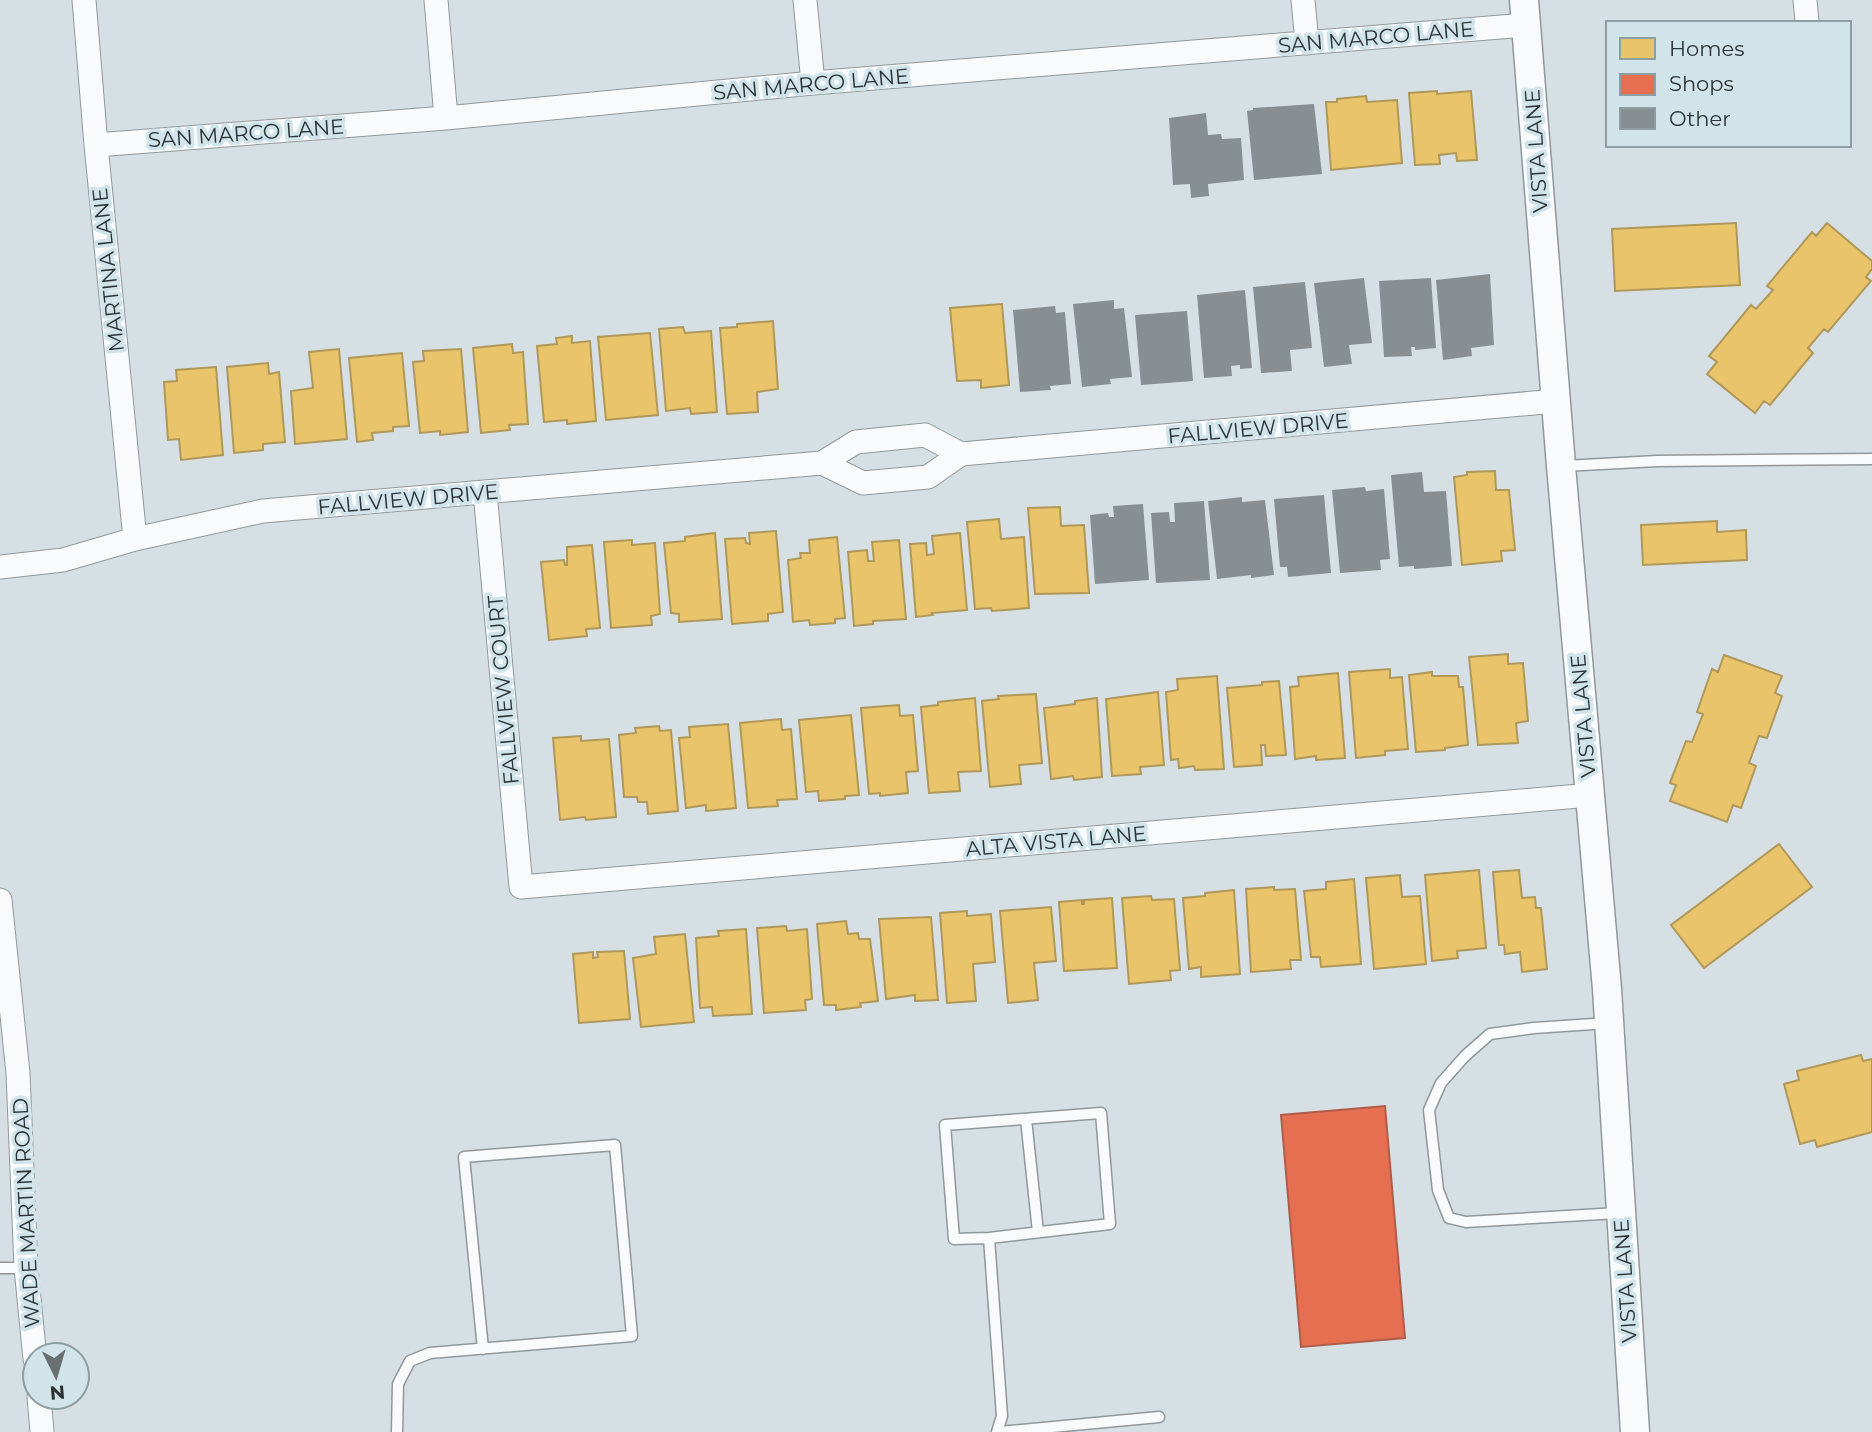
<svg xmlns="http://www.w3.org/2000/svg" width="1872" height="1432" viewBox="0 0 1872 1432" font-family="Montserrat,sans-serif">
<style>
.homes{fill:#e9c46a;stroke:#b0985a;stroke-width:2}
.shops{fill:#e76f51;stroke:#af5d49;stroke-width:2}
.building{fill:#878f92}
.lines{fill:none;stroke-linecap:round;stroke-linejoin:round}
.service-casing{stroke:#91989b;stroke-width:13}
.minor-casing{stroke:#91989b;stroke-width:25}
.tertiary-casing{stroke:#91989b;stroke-width:31}
.service{stroke:#f9fafb;stroke-width:10}
.minor{stroke:#f9fafb;stroke-width:23}
.tertiary{stroke:#f9fafb;stroke-width:28}
.labels{text-anchor:middle;dominant-baseline:central;stroke-width:7;stroke-linejoin:round;paint-order:stroke}
.street-label{font-size:21px;fill:#2c3335;stroke:#d0e4ea}
</style>
<rect width="100%" height="100%" fill="#d6e0e4"/>
<path class="homes" d="M1437,91v3l34,-3 6,69 -20,1 -1,-8 -17,2 1,9 -25,1 -6,-72z
M1366,96l1,6 30,-2 5,63 -71,7 -5,-68h11v-3z
M1736,223l4,62 -125,6 -3,-62z
M1827,223l45,38v8l-6,8 5,4 -43,51 -4,-3 -16,19 5,5 -43,52 -6,-4 -9,12 -48,-39 10,-12 -8,-6 42,-51 5,4 17,-19 -6,-4 45,-54 4,4z
M1002,304l7,81 -28,3v-8l-24,1 -7,-73z
M773,321l5,68 -21,3 1,20 -31,2 -7,-86 17,-1v-3z
M683,327l2,6 26,-2 6,81 -26,2 -1,-6 -24,3 -7,-82z
M650,333l8,82 -52,5 -8,-83z
M572,336v7l18,-2 6,80 -29,3v-4l-23,2 -7,-76 20,-2 -1,-6z
M512,344l1,9 10,-1 5,72 -19,1 1,5 -29,3 -8,-85z
M339,349l8,90 -52,5 -4,-53 22,-3 -4,-36z
M461,349l7,83 -28,3v-4l-20,2 -7,-71 11,-1 -1,-10z
M402,353l7,73 -16,1v4l-21,2 1,7 -16,2 -8,-84z
M268,363l1,11 10,-2 6,70 -22,2v6l-29,3 -7,-86z
M216,367l7,88 -42,5 -2,-21 -11,1 -4,-58 13,-1 -1,-11z
M1495,471l1,19h13l6,60 -14,1 1,10 -40,4 -8,-88 13,-2v-3z
M1060,507l1,19 23,-1 5,68 -54,1 -7,-86z
M999,519l2,20 23,-2 5,71 -37,3 -1,-3 -16,1 -8,-87z
M1717,521v11l29,-2 1,30 -104,5 -2,-40z
M776,531l7,81 -15,2v7l-36,3 -7,-85 20,-1 1,5 4,1 -1,-11z
M715,533l7,86 -43,3v-8l-8,-1 -7,-70 21,-2v-4z
M960,533l7,77 -35,3 1,2 -17,2 -6,-73 16,-1 1,12 7,-1 -2,-18z
M837,537l8,81 -10,1v4l-25,2 -1,-5 -16,2 -5,-62 13,-2 -1,-5h10l-1,-13z
M632,540v5l23,-2 5,71 -9,2 1,9 -41,3 -7,-86z
M899,540l7,79 -33,2v3l-19,2 -6,-74 19,-2 1,11h6l-2,-19z
M592,545l8,83 -14,1 1,7 -38,4 -8,-78 23,-2 1,5h2v-18z
M1508,654v10l15,-1 5,58 -12,2 2,20 -40,2 -9,-88z
M1724,655l58,21 -7,17 7,3 -15,42 -8,-2 -10,27 7,3 -15,42 -8,-3 -6,17 -57,-21 6,-16 -6,-2 16,-42 6,1 11,-28 -6,-2 15,-43 6,3z
M1390,669v9l12,-1 6,72 -23,2v4l-29,3 -7,-86z
M1432,672v4h26l1,11h4l5,58 -23,3v2l-29,2 -7,-77z
M1338,673l7,85 -29,2v-4l-21,3 -5,-72 9,-1 -1,-9z
M1217,676l7,93 -29,1 -1,-4 -15,2 -1,-9 -7,1 -5,-68 12,-2 -1,-11z
M1279,681l7,74 -20,1 -1,-11h-4l1,20 -28,2 -7,-79 35,-3v-3z
M1158,692l6,73 -24,2 1,7 -29,2 -6,-77z
M1036,694l6,69 -23,2 2,19 -31,3 -8,-86 17,-2 -1,-3z
M975,698l6,73 -23,1 2,19 -31,2 -8,-86 17,-2v-3z
M1097,698l5,79 -28,3 -1,-4 -22,3 -7,-71 31,-4v-3z
M899,705l1,11 13,-1 5,56 -12,1 2,21 -28,3v-3l-11,1 -8,-86z
M851,715l8,80 -14,1v3l-26,2 -1,-10 -12,1 -7,-72z
M781,719l1,11 9,-1 6,70 -20,1 1,6 -30,2 -8,-85z
M728,724l8,84 -30,3v-6l-20,3 -7,-70 11,-1 -1,-10z
M659,726l1,5 11,-1 7,81 -30,3 -1,-12h-9l-1,-5h-13l-5,-62 17,-2 -1,-5z
M581,736v5l28,-2 7,78 -30,3 -1,-3 -25,3 -7,-82z
M1779,844l33,43 -108,81 -33,-43z
M1479,870l7,78 -29,3 1,7 -26,3 -7,-86z
M1519,870l3,28 13,-1 1,11h5l6,61 -25,3 -2,-20 -15,2 -1,-9h-5l-6,-73z
M1400,875l2,22 18,-1 6,68 -52,5 -8,-91z
M1354,879l7,85 -40,3 -1,-10h-9l-7,-66 22,-2v-7z
M1274,887v3l21,-1 6,71h-11l1,9 -40,3 -5,-83z
M1234,890l6,84 -39,3v-10l-12,2 -6,-71 22,-2v-3z
M1151,896l1,4 22,-1 6,71 -10,1 1,9 -42,4 -7,-86z
M1112,898l5,70 -53,3 -5,-69 23,-2v4h2v-4z
M1051,907l5,54 -22,2 4,37 -30,3 -8,-92z
M967,911v5l24,-2 4,48 -22,2 3,37 -29,2 -7,-90z
M931,917l7,83 -23,1v-6l-29,4 -7,-80z
M846,921l2,13 10,-1 1,6h11l8,62 -18,2 1,4 -25,3v-5h-12l-7,-81z
M786,926l1,5 20,-2 5,70 -7,1 1,10 -42,3 -7,-85z
M746,929l6,85 -39,2 -1,-9 -12,1 -4,-70 23,-2 -1,-5z
M685,934l9,88 -53,5 -8,-69 23,-4 -2,-17z
M624,951l6,68 -51,4 -6,-69 20,-2v6l5,-1 -1,-5z
M1861,1055l2,6 9,-2v73l-55,15 -2,-7 -15,4 -16,-60 15,-4 -2,-9z"/>
<path class="shops" d="M1385,1106l20,232 -104,9 -20,-232z"/>
<path class="building" d="M1314,104l8,70 -68,6 -7,-69 6,-1v-2z
M1206,113l2,22 13,-1 1,5 19,-1 3,42 -36,4 1,12 -18,2 -1,-14 -17,1 -4,-67z
M1490,274l4,71 -23,3 1,8 -29,4 -7,-80z
M1364,278l8,65 -23,2 3,19 -28,3 -10,-84z
M1431,278l5,70 -21,2v-3h-4l1,9 -28,1 -5,-76z
M1305,282l7,66 -22,2 2,21 -31,2 -8,-86z
M1245,290l7,78 -12,1v-4l-9,1 1,10 -28,2 -7,-83z
M1114,300v9l10,-1 8,69 -22,2 1,5 -29,3 -9,-83z
M1055,306l1,7 9,-1 6,72 -21,2 1,4 -31,2 -7,-82z
M1187,311l6,70 -52,4 -6,-70z
M1422,472l2,20 22,-1 6,75 -38,3v-3l-15,1 -8,-92z
M1365,487l1,4 18,-2 6,70 -10,1 1,10 -41,3 -8,-83z
M1324,495l7,78 -43,4 -1,-10h-7l-6,-68z
M1242,497v5l23,-2 9,75 -23,3v-3l-34,4 -9,-78z
M1204,501l6,79 -54,3 -5,-70 18,-1 1,10h5l-1,-19z
M1143,504l6,76 -54,4 -5,-69 18,-2 1,4h5l-1,-11z"/>
<g class="lines">
<g class="service-casing">
<path id="service" d="M1564,466l93,-5 215,-2
M1608,1023l-74,5 -44,6 -25,22 -24,27 -12,27 9,80 11,28 17,4 152,-9
M1101,1113l9,111 -121,14 -35,1 -9,-114z
M1026,1119l12,113
M989,1238l13,178 -5,16
M0,1268h26
M397,1432l1,-48 12,-23 20,-8 202,-17 -17,-191 -151,12 19,192
M999,1432l160,-15"/>
</g>
<g class="minor-casing">
<path id="minor" d="M84,0l12,145 39,394
M436,0l10,118
M805,0l8,83
M1303,0l4,43
M1805,0l2,22
M96,145l350,-27 367,-35 713,-58
M822,463l41,20 65,-6 33,-23 595,-53
M485,492l36,395 1070,-92
M0,567l63,-7 72,-21 128,-28 559,-48 34,-21 69,-7 36,19
M0,900l18,173 8,195 9,91
M39,1397l3,35"/>
</g>
<g class="tertiary-casing">
<path id="tertiary" d="M1524,0l37,466 46,523 28,443"/>
</g>
<use href="#service" class="service"/>
<use href="#minor" class="minor"/>
<use href="#tertiary" class="tertiary"/>
</g>
<g class="labels">
<g class="street-label">
<text transform="translate(1376 37) rotate(-5)">SAN MARCO LANE</text>
<text transform="translate(811 84) rotate(-5)">SAN MARCO LANE</text>
<text transform="translate(246 133) rotate(-4)">SAN MARCO LANE</text>
<text transform="translate(1536 151) rotate(-94)">VISTA LANE</text>
<text transform="translate(108 270) rotate(-96)">MARTINA LANE</text>
<text transform="translate(1258 428) rotate(-5)">FALLVIEW DRIVE</text>
<text transform="translate(408 499) rotate(-5)">FALLVIEW DRIVE</text>
<text transform="translate(503 690) rotate(-95)">FALLVIEW COURT</text>
<text transform="translate(1583 716) rotate(-95)">VISTA LANE</text>
<text transform="translate(1056 841) rotate(-5)">ALTA VISTA LANE</text>
<text transform="translate(26 1213) rotate(-93)">WADE MARTIN ROAD</text>
<text transform="translate(1625 1281) rotate(-94)">VISTA LANE</text>
</g>
</g>
<rect x="1606" y="21" width="245" height="126" fill="#d0e4ea" stroke="#8e9da2" stroke-width="2"/>
<rect x="1620" y="38" width="35" height="21" fill="#e9c46a" stroke="#8e9da2" stroke-width="2"/>
<text x="1669" y="56" font-size="21" fill="#2c3335">Homes</text>
<rect x="1620" y="74" width="35" height="21" fill="#e76f51" stroke="#8e9da2" stroke-width="2"/>
<text x="1669" y="91" font-size="21" fill="#2c3335">Shops</text>
<rect x="1620" y="108" width="35" height="21" fill="#878f92" stroke="#8e9da2" stroke-width="2"/>
<text x="1669" y="126" font-size="21" fill="#2c3335">Other</text>
<g transform="translate(56 1376) rotate(175)"><circle r="33" fill="#d0e4ea" stroke="#8e9da2" stroke-width="2"/>
<path d="M0-5L12 26L0 18L-12 26Z" fill="#687072"/>
<text y="-10" font-size="19" font-weight="bold" text-anchor="middle" fill="#2c3335">N</text>
</g>
</svg>
